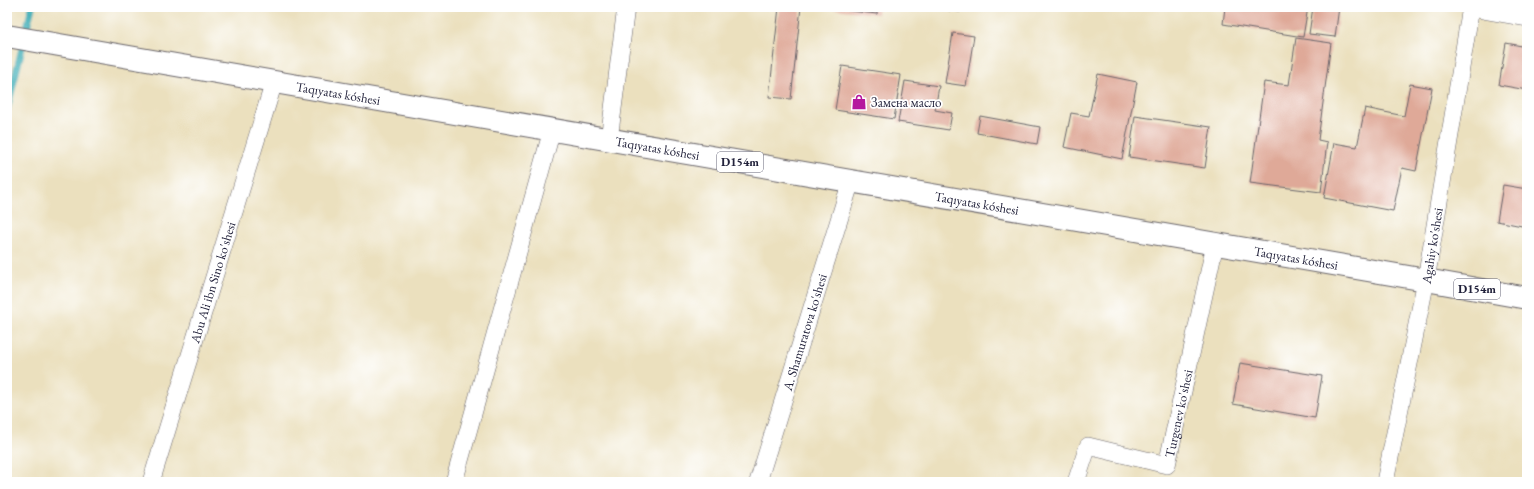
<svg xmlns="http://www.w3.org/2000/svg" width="1534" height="489" viewBox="0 0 1534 489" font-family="'EB Garamond',serif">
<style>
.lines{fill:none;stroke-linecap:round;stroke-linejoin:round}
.stream{stroke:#39aab3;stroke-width:7}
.building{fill:#dfa998}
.street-casing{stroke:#686469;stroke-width:18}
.primary-casing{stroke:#686469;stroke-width:24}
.street{stroke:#fff;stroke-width:17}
.primary{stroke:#fff;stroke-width:22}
.labels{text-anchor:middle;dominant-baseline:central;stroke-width:3.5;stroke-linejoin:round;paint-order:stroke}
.shield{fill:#fff;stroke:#646476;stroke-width:1}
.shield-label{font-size:12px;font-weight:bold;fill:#22223b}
.street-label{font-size:13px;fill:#22223b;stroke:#fff}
.poi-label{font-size:13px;fill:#22223b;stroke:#fff;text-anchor:start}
</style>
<rect width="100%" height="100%" fill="#fff"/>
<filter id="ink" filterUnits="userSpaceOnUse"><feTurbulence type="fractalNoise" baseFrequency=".025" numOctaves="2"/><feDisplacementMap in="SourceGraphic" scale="8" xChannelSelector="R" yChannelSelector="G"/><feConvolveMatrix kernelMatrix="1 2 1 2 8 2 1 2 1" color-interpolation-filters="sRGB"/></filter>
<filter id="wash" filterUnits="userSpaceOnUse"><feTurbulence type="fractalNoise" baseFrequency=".012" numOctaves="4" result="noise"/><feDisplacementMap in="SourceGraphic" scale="16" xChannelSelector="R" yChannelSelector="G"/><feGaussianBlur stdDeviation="0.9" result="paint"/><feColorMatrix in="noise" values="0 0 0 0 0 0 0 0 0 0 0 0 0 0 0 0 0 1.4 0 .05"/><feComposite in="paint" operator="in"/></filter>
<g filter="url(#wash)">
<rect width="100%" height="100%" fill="#ebe0be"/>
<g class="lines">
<path class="stream" d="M7,110l25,-103"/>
</g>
<g id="blocks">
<path class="building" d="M779,7h22l-10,92 -22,-2z
M816,7h62l-1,7z
M918,7h43l-1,5z
M1225,7h83l-5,30 -80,-13z
M1313,7h26l-4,30 -26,-3z
M953,33l21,3 -8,50 -21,-3z
M1296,38l35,5 -13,97 9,2 -6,50 -71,-9 14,-101 25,3z
M1506,43l21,4v43l-28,-5z
M842,66l59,9 -7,44 -59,-9z
M1098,74l39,8 -15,77 -58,-12 7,-34 18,3z
M905,81l34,5 -4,24 17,3 -3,17 -51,-8z
M1410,84l22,4 -16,83 -14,-3 -9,43 -69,-13 10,-55 23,4 8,-39 39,8z
M980,116l60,11 -3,17 -60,-11z
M1135,116l76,11 -6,41 -76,-11z
M1503,185l24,4v38l-30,-6z
M1240,363l82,13 -7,42 -82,-14z"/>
</g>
</g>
<g filter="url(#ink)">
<use href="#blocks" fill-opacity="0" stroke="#686469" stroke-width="1"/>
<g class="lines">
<g class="street-casing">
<g id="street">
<path d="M1471,8l56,10"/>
<path d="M609,140l17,-133"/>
<path id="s1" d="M151,482l123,-400"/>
<path d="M454,482l98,-352"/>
<path id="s2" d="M758,482l93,-301"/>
<path id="s3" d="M1076,482l12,-36 79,19 48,-221"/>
<path id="s4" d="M1385,482l41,-202 45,-273"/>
</g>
</g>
<g class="primary-casing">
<g id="primary">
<path id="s5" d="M7,36l1419,244 101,18"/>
</g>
</g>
<use href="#street" class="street"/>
<use href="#primary" class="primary"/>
</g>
</g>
<defs>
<g id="shop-bare" transform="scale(1.2)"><path d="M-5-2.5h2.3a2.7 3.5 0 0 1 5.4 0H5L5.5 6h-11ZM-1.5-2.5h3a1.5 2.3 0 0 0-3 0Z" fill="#b5179e" stroke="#fff" stroke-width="2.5" paint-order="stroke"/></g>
</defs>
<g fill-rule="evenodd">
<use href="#shop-bare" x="859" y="102"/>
</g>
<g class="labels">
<g class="shield">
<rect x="717" y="152" width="46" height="20" rx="3"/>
<rect x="1454" y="279" width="46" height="20" rx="3"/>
</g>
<g class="shield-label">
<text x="740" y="162">D154m</text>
<text x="1477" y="289">D154m</text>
</g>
<g class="street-label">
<text stroke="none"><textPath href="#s5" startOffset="336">Taqıyatas kóshesi</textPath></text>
<text stroke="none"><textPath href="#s5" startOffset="660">Taqıyatas kóshesi</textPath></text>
<text stroke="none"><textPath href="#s5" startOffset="984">Taqıyatas kóshesi</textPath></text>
<text stroke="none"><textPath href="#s4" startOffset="241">Agahiy ko'shesi</textPath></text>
<text stroke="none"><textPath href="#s5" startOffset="1308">Taqıyatas kóshesi</textPath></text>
<text stroke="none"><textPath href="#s1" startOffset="209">Abu Ali ibn Sino ko'shesi</textPath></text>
<text stroke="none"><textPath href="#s2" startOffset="157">A. Shamuratova ko'shesi</textPath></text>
<text stroke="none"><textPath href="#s3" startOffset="172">Turgenev ko'shesi</textPath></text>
</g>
<g class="poi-label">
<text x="871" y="102">Замена масло</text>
</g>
</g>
<rect width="1534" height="489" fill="none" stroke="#fff" stroke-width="24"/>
</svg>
